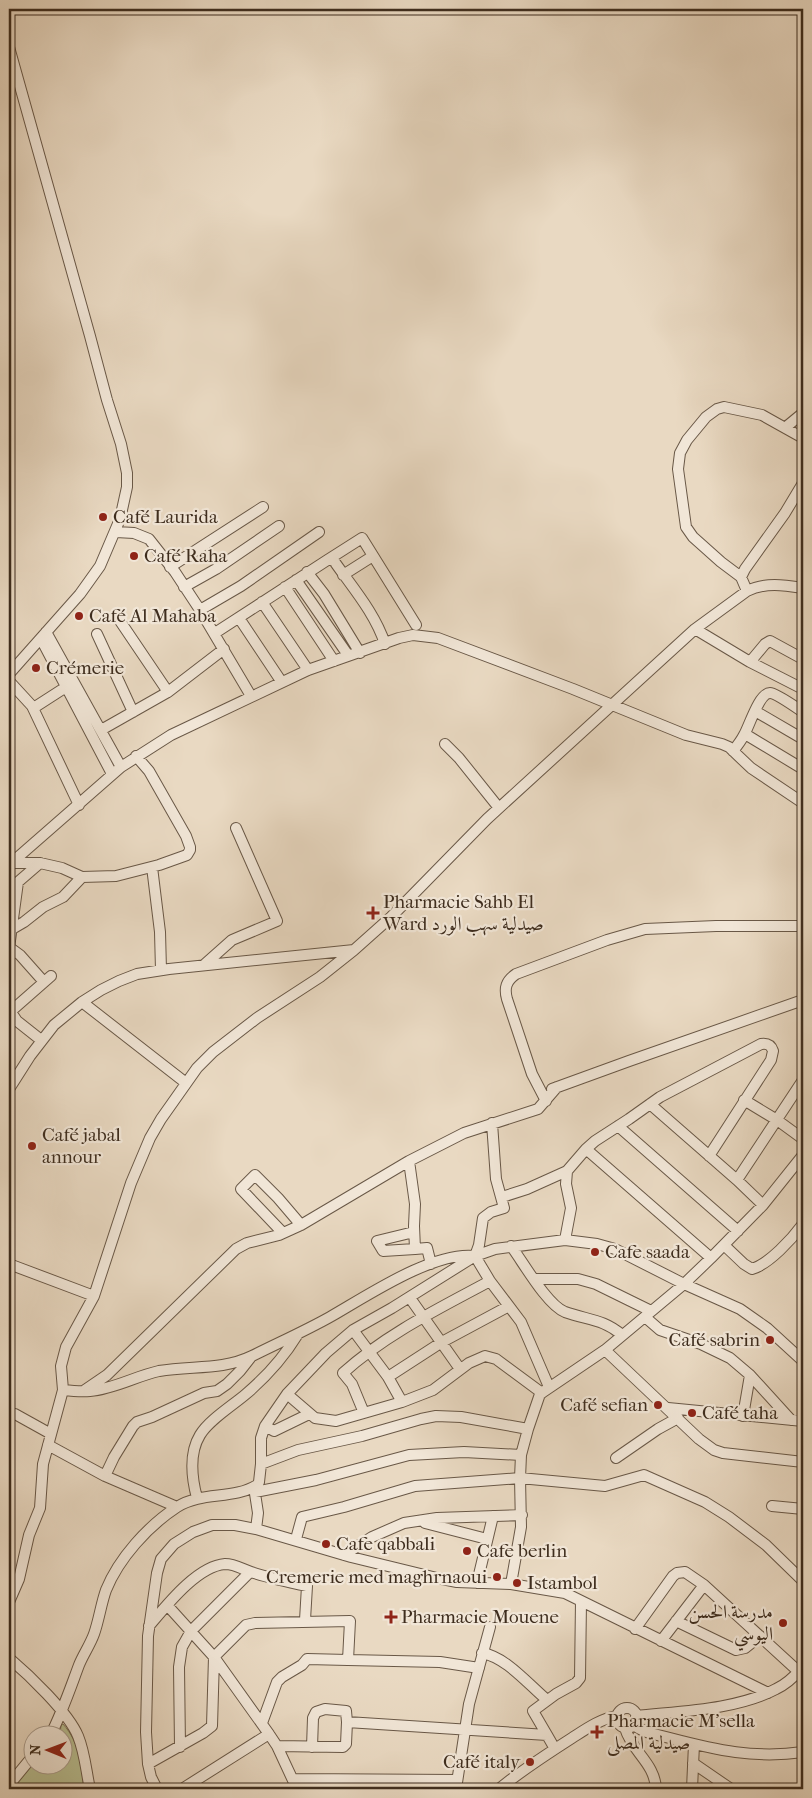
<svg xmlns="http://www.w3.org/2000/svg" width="812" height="1798" viewBox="0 0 812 1798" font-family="'IM FELL French Canon',Amiri,serif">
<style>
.green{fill:#b8bf92;stroke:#7b7658}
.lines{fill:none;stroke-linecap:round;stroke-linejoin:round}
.minor-casing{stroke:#695847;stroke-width:12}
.minor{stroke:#f1e6d7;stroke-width:10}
.poi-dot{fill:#8f2418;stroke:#f1e6d7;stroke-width:2}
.labels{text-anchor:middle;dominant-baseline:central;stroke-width:4.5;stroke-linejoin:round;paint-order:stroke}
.poi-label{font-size:19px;fill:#3e2d1e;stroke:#f1e6d7;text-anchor:start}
</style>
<rect width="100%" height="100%" fill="#e9d9c2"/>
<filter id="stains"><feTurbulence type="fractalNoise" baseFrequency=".004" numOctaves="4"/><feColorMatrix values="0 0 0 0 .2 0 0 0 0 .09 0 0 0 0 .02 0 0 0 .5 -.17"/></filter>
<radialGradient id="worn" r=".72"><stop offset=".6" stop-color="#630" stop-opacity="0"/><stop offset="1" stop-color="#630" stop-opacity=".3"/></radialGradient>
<path class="green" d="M63,1724c17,19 18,41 21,65h-75l23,-26v3h30v-30l-2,-1 1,-10z"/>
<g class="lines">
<g class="minor-casing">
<path id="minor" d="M9,47l81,289 17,64 14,44 6,29v14l-7,32 -20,47 -20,28 -71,80
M786,427l17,-14
M116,532l18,1 15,6 26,33 25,38 51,86
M329,559l33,-21 54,87
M170,567l93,-60
M307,572l17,22 36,59
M343,575l30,-19
M741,577l-20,-15 -28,-25 -7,-10 -8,-58 2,-16 7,-13 19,-23 11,-8 7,-2 38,8 41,23
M296,580l52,75
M184,587l32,-18 63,-43
M285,587l49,74
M747,591l-6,-14 4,-8 40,-56 18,-30
M262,602l46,68
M200,610l41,-24 78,-54
M239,618l42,63
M120,621l48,71
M695,629l55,33 53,27
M46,632l75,135
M215,633l114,-74 5,2c18,26 41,52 51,83
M97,634l36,78
M41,639l71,135
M750,662l15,-18 5,-3 33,18
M9,681l23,25 3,1 31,-20
M32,706l47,99
M755,711l48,28
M101,730l67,-38 56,-43
M745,734l58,35
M445,744l14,14 40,50
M733,751c4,-5 8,-10 11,-16 5,-8 15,-42 26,-42 6,0 27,15 33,19
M12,863h28l22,5 20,9 34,-1 43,-11 28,-10 3,-5v-3l-4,-11 -37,-65 -13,-15
M9,865l112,-98 50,-32 137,-65 91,-32 14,-3 25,3 135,51 113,46 36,9 7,3 22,21 52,35
M152,867l8,65 1,38
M12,929l12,-7 19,-15 20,-10 19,-20
M9,947l11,8 24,27
M9,948l9,-66 22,-19
M354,950l-34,27 -63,41 -44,34 -16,16 -36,51 -11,19 -19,45 -37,113 -28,51 -5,19 2,24c9,1 18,2 27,1 24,-2 46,-15 69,-20 32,-6 62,0 93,-15 26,-13 53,-25 78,-39 37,-21 103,-66 145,-61
M205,964l27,-24 45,-19 -41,-93
M82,1002l104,81
M9,1009l8,12 24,19
M10,1012l41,-36
M9,1089l21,-33 24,-31 28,-23 19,-12 18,-9 18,-7 32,-5 185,-19 37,-33 96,-98 208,-190 52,-38c18,-9 37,-6 56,-3
M552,1089l77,-28 174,-61
M744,1100l33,20 26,19
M546,1101l-14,-27 -25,-75c-3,-11 -1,-18 9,-25l91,-34 38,-11 71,-3h87
M650,1104l87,76 26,25
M492,1123l4,56 8,29 -13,4 -8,6 -4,27 -4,11 15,25 31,41 28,65
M618,1126l120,105
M586,1149l125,109
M409,1161l6,43 -1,22 1,23 12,-1 4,16
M737,1180l66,-100
M502,1197l25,-8 40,-18
M414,1232l-37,9 6,10 32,-2
M283,1233l-42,-44 14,-14 23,23 23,27
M565,1240l6,-32 -5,-24 1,-13 19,-22 9,-8 34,-22 31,-22 101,-53c7,-1 10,1 12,7l-2,9 -62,96
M724,1245l20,19 8,5c17,-5 40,-30 51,-45
M511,1246c12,16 36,59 54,66 22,8 39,7 57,23
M9,1264l85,32
M534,1279h44l18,5 55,27
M410,1298l50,71
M645,1317l15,13 41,14 29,14 20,17 41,45
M605,1350l94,89 15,11 9,3 80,9
M388,1377l54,-35 67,-36
M85,1390l22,-15 129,-126 11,-6 32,-8 22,-10 108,-64 55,-28 74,-24 19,-22
M287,1394l28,24 21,3 66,-19 -14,-25 -35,-47
M402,1402l31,-12 36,-27 16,-7 11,3 46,34
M668,1408l135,13
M364,1413l-12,-29 -9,-11c43,-39 97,-65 147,-92
M15,1414l36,20
M743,1416l7,-41
M265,1426l9,5 35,-17
M48,1445l57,31 72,31
M616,1458l42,-29 20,-11
M261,1464l37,-14 64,-14 59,-17 15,-3 25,1 67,12
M105,1476l9,-19 19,-31 4,-4 15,-5 52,-24 13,-2 10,-7 13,-13 11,-14
M254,1487l4,26 -2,16
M255,1492l61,-12 93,-25 55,-3 57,3
M197,1498c-5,-19 -8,-45 3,-63 9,-15 32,-29 46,-41 20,-17 38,-37 52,-60
M772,1506l31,3
M425,1523l62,16
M296,1539l6,-22 42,-10 71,-21 105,-8 85,8 39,-11 61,27 24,15 37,28 37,36
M344,1555l28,-18 32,-14 33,-5 85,-3
M477,1583l16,-67
M511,1584l10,-57 -1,-49 1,-23 7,-26 12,-35 65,-44 79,-66 27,-26 52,-53 40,-50
M9,1602l10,-23 10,-44 11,-27 3,-44 20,-74
M167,1605l47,52 55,77 8,12 20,43
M676,1621l60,29 9,-2 15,-12
M149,1626c17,-20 48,-60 76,-62 10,0 17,5 26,8 18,6 37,10 56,14l-2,34
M635,1629l38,-53 4,-3 8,-1 19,13 95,87
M661,1641l43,-56
M482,1653c24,4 46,31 65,47
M9,1658c20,17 59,54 69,78 7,17 8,35 12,53
M348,1660l92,2 39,6
M617 1718a10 10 0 1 1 20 0a10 10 0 1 1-20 0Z
M636,1716c45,-5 100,-6 140,-27 11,-5 19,-13 27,-22
M634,1725c9,8 24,10 36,13 46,12 85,21 133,14
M625,1728c7,24 30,35 31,61
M547,1735l-14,-24 23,-17 20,-11 4,-5 1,-77
M50,1736c12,-23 20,-47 29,-71 4,-10 11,-20 15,-31 5,-14 7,-30 12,-44 13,-32 42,-64 71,-83 25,-16 56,-7 80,-22l2,-3 2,-18v-26l4,-12 22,-32 39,-41 27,-23 39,-22 83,-52 20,-7 70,-9 32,4 18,5 69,35 56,25 27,19 36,33
M277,1746l66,1 3,-3 1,-22 200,13 8,14
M180,1747l-1,-80 3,-20 9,-16 59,-59
M312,1747l1,-29 3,-6 9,-3 21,2 1,11
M693,1763l38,26
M148,1764l55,-31 9,-7 2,-69 32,-32 9,-2 95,-2 -2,39 -41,-1 -5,6 -20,12 -5,5 -15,41
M293,1779l164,1
M9,1785l23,-28
M157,1789l-6,-12 -3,-13 -2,-32 2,-96 9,-63 4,-14 13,-15 19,-12 19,-7h23l21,4 95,28 86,21 20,4 54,2 54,9 203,100
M182,1789l87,-55
M456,1789l13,-85 21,-77
M499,1789c23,-19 48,-35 73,-51 14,-9 28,-19 45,-22
M692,1789l2,-45"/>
</g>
<use href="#minor" class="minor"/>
</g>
<g class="poi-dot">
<circle cx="103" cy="517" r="5"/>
<circle cx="134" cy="556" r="5"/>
<circle cx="79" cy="616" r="5"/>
<circle cx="36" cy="668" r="5"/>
<path d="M370.5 905.5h5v5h5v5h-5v5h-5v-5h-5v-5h5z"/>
<circle cx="32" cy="1146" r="5"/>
<circle cx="595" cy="1252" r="5"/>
<circle cx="770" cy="1340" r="5"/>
<circle cx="658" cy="1405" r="5"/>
<circle cx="692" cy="1413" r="5"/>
<circle cx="326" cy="1544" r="5"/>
<circle cx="467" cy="1551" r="5"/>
<circle cx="497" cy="1577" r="5"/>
<circle cx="517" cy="1583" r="5"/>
<path d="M388.5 1609.5h5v5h5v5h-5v5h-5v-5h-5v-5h5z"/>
<circle cx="783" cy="1623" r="5"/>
<path d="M594.5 1724.5h5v5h5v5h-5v5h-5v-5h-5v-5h5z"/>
<circle cx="530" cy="1762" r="5"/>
</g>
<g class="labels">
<g class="poi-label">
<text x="113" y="517">Café Laurida</text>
<text x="144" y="556">Café Raha</text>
<text x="89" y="616">Café Al Mahaba</text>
<text x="46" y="668">Crémerie</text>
<text x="383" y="902">Pharmacie Sahb El<tspan x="383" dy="22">Ward صيدلية سهب الورد</tspan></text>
<text x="42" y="1135">Café jabal<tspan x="42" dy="22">annour</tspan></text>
<text x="605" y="1252">Cafe saada</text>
<text x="760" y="1340" text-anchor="end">Café sabrin</text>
<text x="648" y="1405" text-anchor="end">Café sefian</text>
<text x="702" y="1413">Café taha</text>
<text x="336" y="1544">Cafe qabbali</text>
<text x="477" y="1551">Cafe berlin</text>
<text x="487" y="1577" text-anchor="end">Cremerie med maghrnaoui</text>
<text x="527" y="1583">Istambol</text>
<text x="773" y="1612" text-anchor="end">مدرسة الحسن<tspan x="773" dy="22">اليوسي</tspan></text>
<text x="401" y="1617">Pharmacie Mouene</text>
<text x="607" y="1721">Pharmacie M'sella<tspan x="607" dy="22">صيدلية المصلى</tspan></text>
<text x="520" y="1762" text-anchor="end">Café italy</text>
</g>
</g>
<rect width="812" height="1798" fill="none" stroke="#e9d9c2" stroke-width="30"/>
<rect x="10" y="10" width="792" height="1778" fill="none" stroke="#3e2d1e" stroke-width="2.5"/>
<rect x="15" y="15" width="782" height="1768" fill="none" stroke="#3e2d1e"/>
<g transform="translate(48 1750) rotate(271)"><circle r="24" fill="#f1e6d7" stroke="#a99c8d"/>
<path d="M0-4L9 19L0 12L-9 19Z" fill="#8f2418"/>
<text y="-8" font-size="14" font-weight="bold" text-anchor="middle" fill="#3e2d1e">N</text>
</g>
<rect width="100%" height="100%" filter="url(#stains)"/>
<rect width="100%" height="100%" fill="url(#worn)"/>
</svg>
